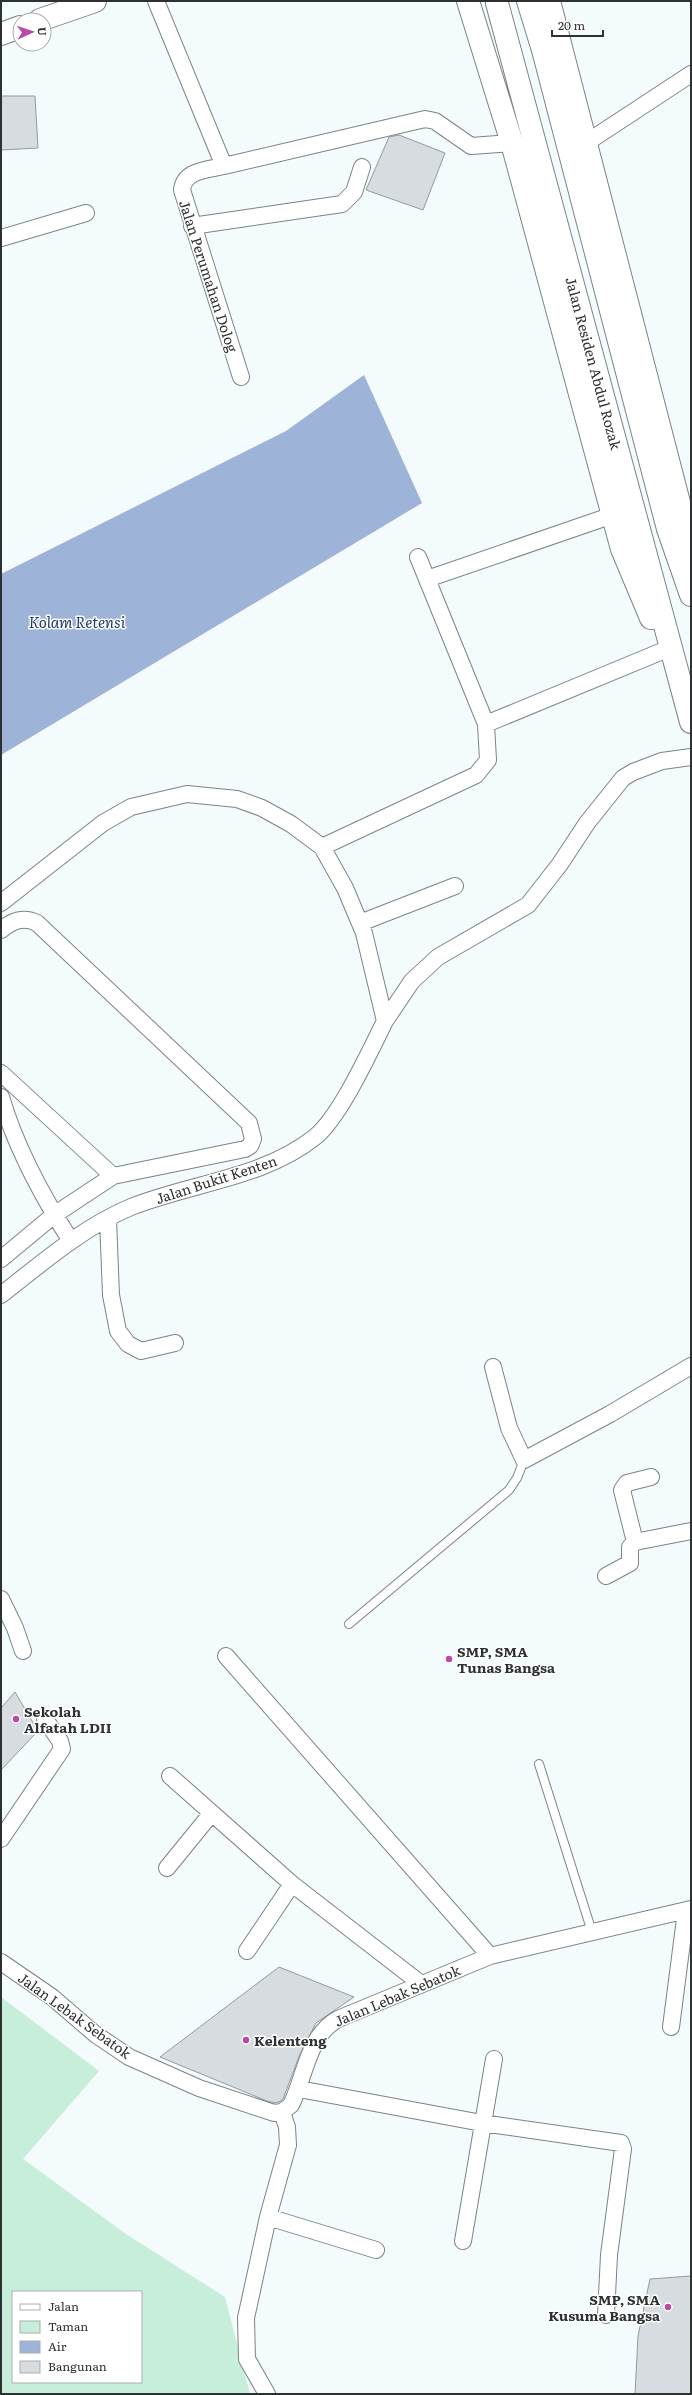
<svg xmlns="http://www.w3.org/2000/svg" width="692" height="2395" viewBox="0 0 692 2395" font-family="Literata,serif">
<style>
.green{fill:#c7eeda;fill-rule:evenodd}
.water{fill:#9db3d7}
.building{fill:#d7dce0;stroke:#959a9d}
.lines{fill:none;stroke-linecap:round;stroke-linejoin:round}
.service-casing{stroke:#7d8385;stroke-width:10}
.minor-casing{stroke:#7d8385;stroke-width:18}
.secondary-casing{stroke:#7d8385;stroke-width:24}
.trunk-casing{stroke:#7d8385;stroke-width:24}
.service{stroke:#fff;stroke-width:8}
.minor{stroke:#fff;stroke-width:16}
.secondary{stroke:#fff;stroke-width:22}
.trunk{stroke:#fff;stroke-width:22}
.poi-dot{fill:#b94aa8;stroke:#fff;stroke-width:1.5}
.labels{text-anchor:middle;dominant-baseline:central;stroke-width:3;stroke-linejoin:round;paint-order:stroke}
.street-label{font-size:14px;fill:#2e3131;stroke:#fff}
.poi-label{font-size:14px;font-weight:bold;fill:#2e3131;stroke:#fff;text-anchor:start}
.water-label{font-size:15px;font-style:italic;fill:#1f3968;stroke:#fff}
</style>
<rect width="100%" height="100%" fill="#f4fbfc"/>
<path class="green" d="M1,1997l98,74 -76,88 103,75 99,63 25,97h-249zM13,2292h128v90h-128z"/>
<path class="water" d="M364,375l58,128 -421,252v-181l285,-143z"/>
<path class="building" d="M1,96h34l3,52 -37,2z
M399,135l46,18 -22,57 -57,-20 23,-53z
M15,1692l23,39 -37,39v-62z
M279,1967l75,30 -38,26 -16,31 -17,45 -4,3 -4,1 -8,-2 -107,-44z
M691,2276v118h-56l3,-58 12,-57z"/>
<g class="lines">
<g class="service-casing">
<path id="service" d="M349,1624l160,-134 8,-12 7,-18
M539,1764l53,168"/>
</g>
<g class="minor-casing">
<path id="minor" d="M156,1l68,165c-17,4 -40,4 -42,24l59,187
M586,143l105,-69
M224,166l201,-47 10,2 36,25 41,-3
M192,226l150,-22 12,-12 8,-25
M1,238l85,-25
M427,579l186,-64
M486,724l179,-74
M322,847l154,-72 12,-15 -2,-36 -68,-167
M1,903l102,-80 28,-16 56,-13 50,5 25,9 29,16 31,23 23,41 19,45 21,88c-15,30 -45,96 -70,116 -51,41 -124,46 -184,70 -48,20 -89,56 -130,88
M360,923l95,-37
M1,930c11,-9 22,-14 36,-7l212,200 4,16 -3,7 -5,3 -132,27 -112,-103
M385,1021l27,-40 26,-24 90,-52 32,-41 27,-41 36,-45 10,-6 29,-11 29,-4
M1,1097c15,51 41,99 70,144
M108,1219l3,76 7,36 10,13 13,7 34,-8
M1,1259l53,-44 59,-39
M493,1367l16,61 15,32 86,-46 81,-48
M635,1542l-13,-52 5,-7 24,-6
M606,1576l24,-13v-16l5,-5 56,-11
M1,1599l14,29 8,23
M226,1656l264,300
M170,1776l122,108 128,99
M1,1839l61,-90 -2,-8 -15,-22
M167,1868l44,-54
M247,1951l45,-67
M1,1962l51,35 43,37 34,23 70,31 75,25 8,-1 9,-7c14,-28 17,-70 47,-86l152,-63 201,-47
M671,2027l15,-116
M299,2089l183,34 139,20 2,6 -14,106 -3,60
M268,2217l108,33
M463,2241l31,-182
M267,2394l-20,-35 -1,-41 22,-101 20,-72 -1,-18 -5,-15"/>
</g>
<g class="secondary-casing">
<path id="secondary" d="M40,20l55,-19
M1,34l19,-7"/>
</g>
<g class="trunk-casing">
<path id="trunk" d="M468,1l44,142 110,406 29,69
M528,1l15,49 125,479 23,66
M549,1l142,548
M497,3l194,719"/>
</g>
<use href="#service" class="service"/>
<use href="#minor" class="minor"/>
<use href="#secondary" class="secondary"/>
<use href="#trunk" class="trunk"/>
</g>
<g class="poi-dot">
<circle cx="449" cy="1659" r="4"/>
<circle cx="16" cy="1719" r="4"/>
<circle cx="246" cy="2040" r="4"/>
<circle cx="668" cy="2307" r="4"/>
</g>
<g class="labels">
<g class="street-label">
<text transform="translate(209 276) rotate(72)">Jalan Perumahan Dolog</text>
<text transform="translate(594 363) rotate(75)">Jalan Residen Abdul Rozak</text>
<text transform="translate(216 1179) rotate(-18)">Jalan Bukit Kenten</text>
<text transform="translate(397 1995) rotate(-23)">Jalan Lebak Sebatok</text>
<text transform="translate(75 2015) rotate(36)">Jalan Lebak Sebatok</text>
</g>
<g class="poi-label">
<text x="457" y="1651">SMP, SMA<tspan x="457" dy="16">Tunas Bangsa</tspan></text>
<text x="24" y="1711">Sekolah<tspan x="24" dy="16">Alfatah LDII</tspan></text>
<text x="254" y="2040">Kelenteng</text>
<text x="660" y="2299" text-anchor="end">SMP, SMA<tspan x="660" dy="16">Kusuma Bangsa</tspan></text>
</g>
<g class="water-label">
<text x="77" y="621">Kolam Retensi</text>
</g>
</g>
<rect width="692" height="2395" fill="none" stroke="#2e3131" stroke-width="4"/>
<rect x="12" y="2291" width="130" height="92" fill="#ffffff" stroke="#abadad"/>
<rect x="20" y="2304" width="20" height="6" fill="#ffffff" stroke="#abadad"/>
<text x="48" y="2311" font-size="12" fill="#2e3131">Jalan</text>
<rect x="20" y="2321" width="20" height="12" fill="#c7eeda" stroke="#abadad"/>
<text x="48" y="2331" font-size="12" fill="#2e3131">Taman</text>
<rect x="20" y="2341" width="20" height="12" fill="#9db3d7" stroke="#abadad"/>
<text x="48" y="2351" font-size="12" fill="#2e3131">Air</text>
<rect x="20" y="2361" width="20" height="12" fill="#d7dce0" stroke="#abadad"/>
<text x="48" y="2371" font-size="12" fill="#2e3131">Bangunan</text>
<g transform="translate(32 32) rotate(87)"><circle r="19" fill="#ffffff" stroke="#abadad"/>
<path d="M0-3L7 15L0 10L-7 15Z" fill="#b94aa8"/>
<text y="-6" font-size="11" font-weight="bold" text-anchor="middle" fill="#2e3131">U</text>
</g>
<path d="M552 30v6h51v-6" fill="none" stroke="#2e3131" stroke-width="2"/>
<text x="558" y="30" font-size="12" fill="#2e3131" stroke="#ffffff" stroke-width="3" paint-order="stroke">20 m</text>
</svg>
